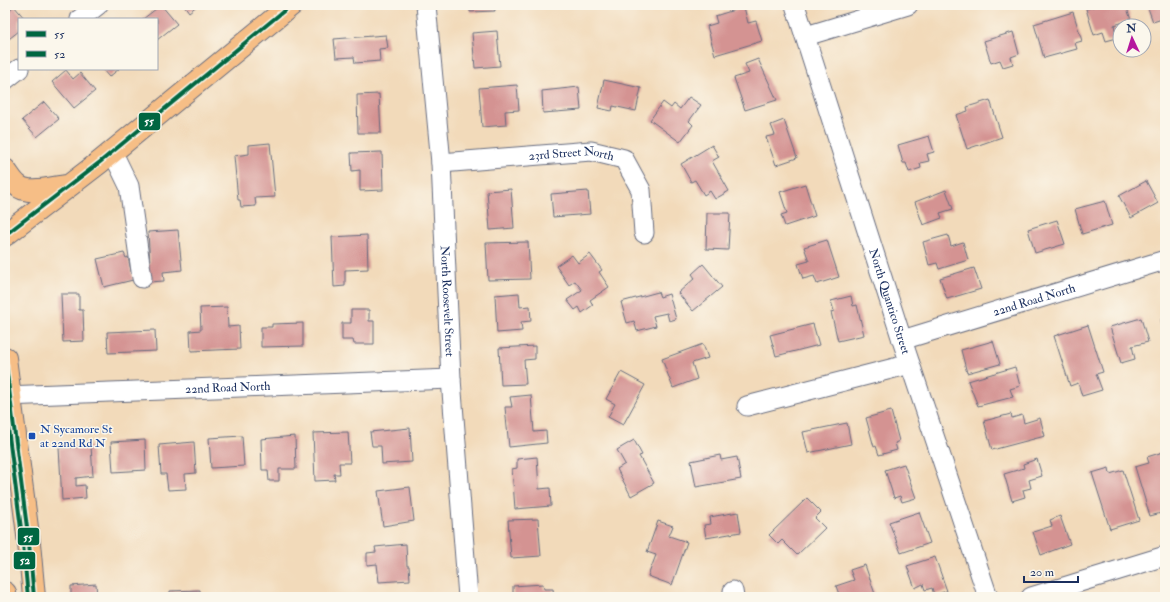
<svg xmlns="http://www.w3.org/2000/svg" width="1170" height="602" viewBox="0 0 1170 602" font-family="'IM FELL Double Pica',serif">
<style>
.building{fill:#d49392}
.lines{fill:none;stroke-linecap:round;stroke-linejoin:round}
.minor-casing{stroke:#666b7e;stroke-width:21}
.major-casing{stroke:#666b7e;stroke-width:24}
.minor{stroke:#fff;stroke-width:19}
.major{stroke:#f6be86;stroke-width:22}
.bus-1-casing{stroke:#fbf7ec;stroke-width:7}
.bus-2-casing{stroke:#fbf7ec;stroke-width:7}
.bus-1{stroke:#006641;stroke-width:4}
.bus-2{stroke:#006641;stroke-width:4}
.transit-dot{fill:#1a4fb4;stroke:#fbf7ec;stroke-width:1.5}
.labels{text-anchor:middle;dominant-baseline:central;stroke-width:3;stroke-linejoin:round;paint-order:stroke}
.street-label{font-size:12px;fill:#1b2f5e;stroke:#fbf7ec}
.transit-label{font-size:12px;fill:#164399;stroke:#fbf7ec;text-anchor:start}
.line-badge{stroke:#fbf7ec;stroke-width:1.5}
.badge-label{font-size:11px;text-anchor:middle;font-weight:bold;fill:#fff}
</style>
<rect width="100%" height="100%" fill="#fbf7ec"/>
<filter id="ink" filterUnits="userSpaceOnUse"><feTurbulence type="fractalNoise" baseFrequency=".025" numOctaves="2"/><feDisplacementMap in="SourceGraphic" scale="8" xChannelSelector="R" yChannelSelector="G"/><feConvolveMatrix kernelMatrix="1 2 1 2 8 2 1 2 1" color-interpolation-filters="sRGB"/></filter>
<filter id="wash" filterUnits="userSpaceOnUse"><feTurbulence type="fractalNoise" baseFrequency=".012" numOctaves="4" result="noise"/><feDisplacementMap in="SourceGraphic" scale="16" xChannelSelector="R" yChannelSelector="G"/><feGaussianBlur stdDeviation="0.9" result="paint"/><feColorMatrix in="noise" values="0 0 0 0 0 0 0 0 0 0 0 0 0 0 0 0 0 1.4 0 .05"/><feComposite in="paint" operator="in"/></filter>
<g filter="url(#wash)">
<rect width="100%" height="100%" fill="#f2daba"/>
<g id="blocks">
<path class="building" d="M161,5l16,19 -20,16v-21h-14z
M184,5h14l-9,7z
M470,5h24l1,6 -25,1z
M1099,5h27l5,15 -17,5 3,13 -11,3 -3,-9 -9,3 -8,-26z
M1147,5h18v13l-12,4z
M14,6l11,13h-6v12l-14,11v-28z
M744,7l4,16 8,-2 6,20 -47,14 -8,-29 10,-3 -2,-7z
M1073,12l9,29 -7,2 2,6 -33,9 -10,-34z
M497,31l3,35 -25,2 -3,-35z
M1013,32l6,22 -8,3 2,7 -10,3 -3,-7 -9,3 -7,-22z
M386,35l2,13 -9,1 1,12 -25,2 -1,-6 -18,1 -2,-19z
M758,59l19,41 -32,10 -11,-32 15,-5 -4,-9z
M102,69h17l-10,8z
M66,70l7,9 7,-6 15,18 -21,17 -22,-26z
M604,80l37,8 -5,23 -23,-5 -1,5 -14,-3z
M517,85l2,25 -14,1 1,14 -24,2 -3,-39z
M579,87l2,23 -38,3 -1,-22z
M379,94l2,39h-23l-1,-38z
M689,97l12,8 -12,16 4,4 -13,17 -30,-22 13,-18 8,6 3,-4 6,5z
M990,100l12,37 -35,12 -11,-34 12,-4 -1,-4z
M44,102l15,17 -22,18 -15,-17z
M784,120l13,38 -21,7 -10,-28 9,-2 -4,-10z
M929,136l5,16 -7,2 2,7 -9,2 1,5 -12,4 -3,-9h-3l-5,-18z
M270,143l5,54 -20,1 1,8 -15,1 -1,-7h-2l-4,-44 15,-2v-9z
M712,145l7,12 -7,4 17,30 -14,8 -5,-8 -6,4 -9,-15 -4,2 -10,-18z
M382,152l1,38 -23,1v-21l-8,1 -1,-18z
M1146,181l12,22 -27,15 -12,-22z
M805,184l10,32 -30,10 -4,-11 6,-2 -7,-21z
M511,189l3,39 -24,2 -3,-39z
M946,190l7,19 -13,4 2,5 -19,7 -8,-23z
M588,191l2,23 -37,3 -2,-23z
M1105,201l7,24 -30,9 -7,-25z
M707,213h23l-2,37 -22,-1z
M1057,220l8,24 -30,9 -7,-24z
M178,230l4,40 -19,2 1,9 -15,1 -2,-18h3l-2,-32z
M367,235l1,34 -23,1v16l-11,1 -2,-50z
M948,235l3,11 12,-4 5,18 -29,9 -2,-6 -8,2 -6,-23z
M827,240l12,37 -22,7 -3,-8 -11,3 -5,-15 11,-3 -5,-14z
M528,242l2,37 -42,1 -2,-37z
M124,253l2,5 2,-1 5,23 -29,7 -7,-28z
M590,254l12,16 -3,2 10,15 -19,13 3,5 -11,8 -3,-6 -4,3 -8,-10 15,-10 -7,-9 -6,4 -13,-19 16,-11 6,8z
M703,264l19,23 -29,24 -15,-18 17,-15 -3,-4z
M974,268l7,21 -34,10 -7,-21z
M658,292l2,5 9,-3 7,25 -7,2 -2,-8 -14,3 3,10 -19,5 -3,-10 -7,2 -6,-21z
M519,293l1,14 10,-1 1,15 -10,1 1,9 -25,2 -2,-38z
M61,294h18v16h4l1,31 -21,1z
M851,296l2,10 4,-1 7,30 -26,6 -7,-29 3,-1 -3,-10z
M227,307l1,20 11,-1 1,23 -49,2 -1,-20 11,-1 -1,-22z
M351,310h18v11h5v23h-20l-1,-4h-11v-17h9z
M1141,318l7,24 -16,4 3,13 -14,4 -11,-36z
M1161,319h4v25h-2z
M303,323v23l-42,1v-20h11v-3z
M813,324l6,21 -43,11 -6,-21z
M1088,325l15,47 -7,2 6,16 -20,6 -4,-13 -8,3 -16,-50z
M155,330l1,21 -48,2 -1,-21z
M993,341l7,23 -33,9 -6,-23z
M703,344l5,14 -16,5 5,16 -24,9 -11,-29z
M535,346v13l-11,1 2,24 -25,1 -2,-37z
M1015,367l5,19 -10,3 3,8 -35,9 -10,-25z
M621,372l24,13 -22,40 -15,-8 7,-13 -9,-5z
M531,395l3,37 12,-1 1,12 -38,4 -4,-40h7l-2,-10z
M891,411l8,30 -4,2 2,7 -18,5 -3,-9 -2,1 -8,-29z
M1011,414l1,4 10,-3 2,8 16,-5 5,18 -53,14 -8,-29z
M847,423l4,21 -43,9 -5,-21z
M410,428l2,34 -30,2 -1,-18h-9l-2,-14z
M348,432l2,31h-11l1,11h-6l1,6 -20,1 -2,-48z
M242,436l2,30 -33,2 -2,-30z
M295,436l1,33h-17v12h-10l-1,-11h-6l-1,-31z
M145,440l1,30 -33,2 -2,-30z
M634,440l8,15 -3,1 15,27 -23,13 -14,-27 8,-5 -8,-14z
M194,442l2,31 -11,1 1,15 -18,1 -2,-16h-5l-2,-29z
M91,446l2,30 -17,2v8l9,-1 1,13 -24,2 -3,-52z
M1163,452l2,6v54l-15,4 -15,-49 14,-4 -2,-6z
M720,455l1,5 16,-3 4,22 -45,8 -5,-26z
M537,457l2,32 11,-1 1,18 -36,3 -3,-40 5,-1v-9z
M1037,459l5,17 -13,4 2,8 -8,2 2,7 -13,4 -8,-27 20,-6 -1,-4z
M904,464l12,34 -14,4 -2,-6 -6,2 -9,-28z
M1109,468l1,6 13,-4 16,50 -29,9 -18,-56z
M410,487l4,34 -31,5 -5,-35z
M807,498l14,14 -6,6 10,10 -28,27 -15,-15 -4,4 -9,-9z
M738,512l3,20 -35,6 -2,-13 7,-1 -1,-7z
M919,512l11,31 -29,10 -12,-31z
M1060,516l10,28 -29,11 -8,-23 19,-6 -2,-6z
M538,519l3,37 -30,2 -3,-38z
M658,521l15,5 -4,10 18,6 -15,43 -24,-9 8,-21 -9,-3z
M406,544l1,22h2l1,14 -31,2 -2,-18 -10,1v-12l9,-1 -1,-5z
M935,557l12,34 -13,4 -2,-7 -7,2 -2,-6 -8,4 -8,-22z
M865,565l11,32h-36l-4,-11 18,-6 -4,-10z
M96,584l1,13h-26v-11z
M543,584l1,5h9l1,8h-41v-11z
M200,590v7h-30v-6z"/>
</g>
</g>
<g filter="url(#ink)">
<use href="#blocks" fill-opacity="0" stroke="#666b7e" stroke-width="1"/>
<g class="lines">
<g class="minor-casing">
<g id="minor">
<path id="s1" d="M426,5l15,158 10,216 17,218"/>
<path id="s2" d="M795,5l107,335 86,257"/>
<path d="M80,19l18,-14"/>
<path d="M806,36l102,-31"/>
<path d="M5,80l14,-11"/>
<path d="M112,151l17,35 13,92"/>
<path id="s3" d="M441,163l150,-12 33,8 17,31 3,43"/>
<path id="s4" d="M902,340l263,-80"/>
<path id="s5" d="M5,396l446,-17"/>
<path d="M747,406l163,-42"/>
<path d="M733,591l1,6"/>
<path d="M1031,597l134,-41"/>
</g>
</g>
<g class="major-casing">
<path id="major" d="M5,170c4,5 7,11 12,15 11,11 36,2 50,1
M5,235l95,-73 191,-157
M5,358l24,185 5,54
M5,593v4"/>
</g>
<use href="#minor" class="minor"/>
<use href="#major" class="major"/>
<g class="bus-1-casing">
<path id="bus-1" d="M5,235l95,-73 191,-157
M5,358l24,185 5,54"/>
</g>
<g class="bus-2-casing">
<path id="bus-2" d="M5,405l18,139 5,53"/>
</g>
<use href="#bus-1" class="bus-1"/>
<use href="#bus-2" class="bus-2"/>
</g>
</g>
<rect class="transit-dot" x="28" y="432" width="8" height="8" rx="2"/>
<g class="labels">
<g class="street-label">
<text stroke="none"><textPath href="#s3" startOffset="131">23rd Street North</textPath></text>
<text stroke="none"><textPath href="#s4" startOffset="138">22nd Road North</textPath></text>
<text stroke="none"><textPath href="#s1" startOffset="297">North Roosevelt Street</textPath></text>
<text stroke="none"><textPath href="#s2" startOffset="311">North Quantico Street</textPath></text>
<text stroke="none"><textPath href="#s5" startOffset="223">22nd Road North</textPath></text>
</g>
<g class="transit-label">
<text x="40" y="429">N Sycamore St<tspan x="40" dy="14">at 22nd Rd N</tspan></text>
</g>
</g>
<g class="line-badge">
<rect x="138" y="112" width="23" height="19" rx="4" fill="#006641"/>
<rect x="17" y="527" width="23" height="19" rx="4" fill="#006641"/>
<rect x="13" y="551" width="23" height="19" rx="4" fill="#006641"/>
</g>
<g class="badge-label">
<text x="149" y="125">55</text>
<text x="28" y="541">55</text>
<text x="25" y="564">52</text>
</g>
<rect width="1170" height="602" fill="none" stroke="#fbf7ec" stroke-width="20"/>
<rect x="18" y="18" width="140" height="52" fill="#fbf7ec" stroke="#a1a7b3"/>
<rect x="26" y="31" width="20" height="6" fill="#006641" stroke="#a1a7b3"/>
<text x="54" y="38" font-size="12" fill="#1b2f5e">55</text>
<rect x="26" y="51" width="20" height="6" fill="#006641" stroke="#a1a7b3"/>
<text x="54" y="58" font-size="12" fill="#1b2f5e">52</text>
<g transform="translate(1132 38) rotate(356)"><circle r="19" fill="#fbf7ec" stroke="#a1a7b3"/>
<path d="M0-3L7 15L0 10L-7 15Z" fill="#b5179e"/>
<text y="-6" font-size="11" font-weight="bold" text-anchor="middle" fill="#1b2f5e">N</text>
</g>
<path d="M1024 576v6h54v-6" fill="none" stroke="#1b2f5e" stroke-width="2"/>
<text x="1030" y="576" font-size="12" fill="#1b2f5e" stroke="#fbf7ec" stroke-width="3" paint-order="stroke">20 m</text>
</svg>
